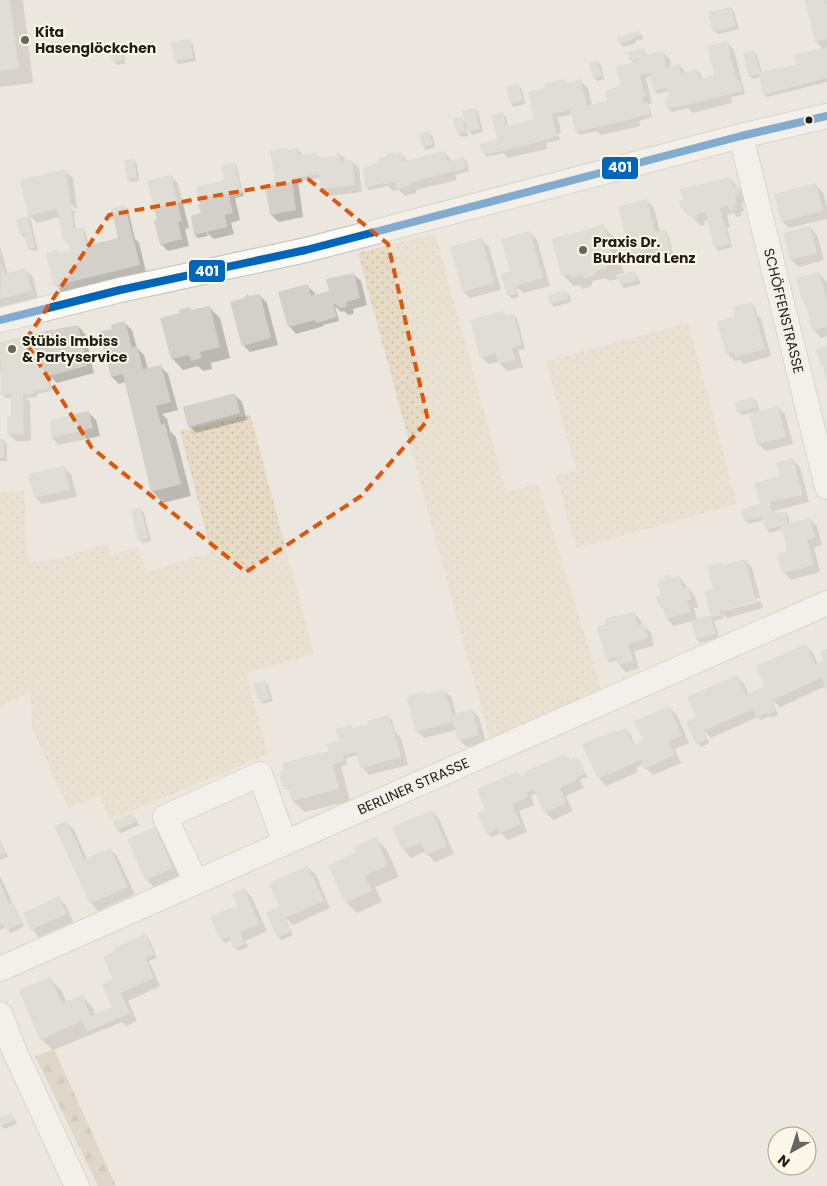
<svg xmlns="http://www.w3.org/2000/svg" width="827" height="1186" viewBox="0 0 827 1186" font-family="Poppins,sans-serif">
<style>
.grass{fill:url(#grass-dots)}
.forest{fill:url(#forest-firs)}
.shadow{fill:#0003}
.building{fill:#d3d0c9}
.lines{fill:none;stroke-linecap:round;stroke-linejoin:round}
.minor-casing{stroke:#c3c0ba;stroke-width:26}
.minor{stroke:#fcfbfa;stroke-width:24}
.bus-1-casing{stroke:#fef6e6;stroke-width:11}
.bus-1{stroke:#0065bd;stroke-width:8}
.marked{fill:none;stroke:#de560d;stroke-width:4;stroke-dasharray:10 6;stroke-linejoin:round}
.poi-dot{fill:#68645e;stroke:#fef6e6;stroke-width:2}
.bus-dot{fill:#211e19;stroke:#fef6e6;stroke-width:2}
.labels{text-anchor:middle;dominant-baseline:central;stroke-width:4;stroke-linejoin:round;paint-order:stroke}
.poi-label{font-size:14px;font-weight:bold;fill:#211e19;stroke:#fef6e6;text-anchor:start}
.street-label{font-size:14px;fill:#211e19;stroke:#fef6e6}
.line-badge{stroke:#fef6e6;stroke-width:2}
.badge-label{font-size:14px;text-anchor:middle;font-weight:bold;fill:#fff}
</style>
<defs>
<pattern id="grass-dots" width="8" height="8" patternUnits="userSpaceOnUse" patternTransform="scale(1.25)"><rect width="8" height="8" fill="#e6dac4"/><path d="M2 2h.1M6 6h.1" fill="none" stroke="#c5bba8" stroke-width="1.8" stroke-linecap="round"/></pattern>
<pattern id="forest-firs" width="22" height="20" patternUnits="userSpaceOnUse" patternTransform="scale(1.25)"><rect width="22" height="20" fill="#d0c4ac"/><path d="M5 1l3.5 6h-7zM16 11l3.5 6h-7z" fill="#b2a893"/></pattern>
</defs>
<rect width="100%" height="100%" fill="#ebe7df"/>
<path class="grass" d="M435,233l71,259 32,-8 64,207 -112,49 -132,-487z
M688,323l49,181 -161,44 -20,-73 20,-5 -30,-109z
M250,414l64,240 -68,19 22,81 -158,66 -11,-25 -30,14 -37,-81 -1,-36 -31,14v-214l24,-1 4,72 28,-4 51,-15 3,12 27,-9 10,25 64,-20 -31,-121z"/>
<path class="forest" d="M54,1049l62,137h-18l-63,-130z"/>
<path class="shadow" d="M0,0h23l10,83 -33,4z
M809,0h17l1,4v78l-60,15 -3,-3 -3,-17 -8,2 -4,-3 -5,-22 10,-2 3,3 5,18 35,-7 27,-17 -8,-7z
M731,8l3,4 5,17 -21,5 -4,-3z
M638,32l4,3 1,4 -8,2 1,2 -13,4 -3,-3z
M190,41l3,3 3,17 -18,3 -3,-4z
M727,43l7,7 11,44 -14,3 1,6 -40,10 -4,-5 -16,4 -4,-4 3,-10 -3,-7 -10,3 -3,-4 -4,-14 -5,2 6,25 -4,1 4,13 -13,4 1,5 -39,9 -5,-4 -16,4 -4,-4 -3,-17 -15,3 3,16h-3l2,7 -14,3 1,6 -39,9 -5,-5 -16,4 -3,-3 15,-10 3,-30 4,3 2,9 28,-7 11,-31 16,-8 4,4 13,-3 8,7 4,18 17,-4 12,-15 14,-23 -4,-4 12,-11 3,4 1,3 15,-4 8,7 1,8 8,-2 7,8 11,-3 3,3 2,6 14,-3z
M120,47l4,3 1,13 -8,2 -4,-4z
M598,62l3,3 3,14 -7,2 -3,-3 -3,-14z
M518,86l4,3 3,15 -11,3 -3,-3z
M475,109l3,3 5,20 -11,3 -5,-6 1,7 -7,1 -3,-3 4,-15 5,5z
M429,133l4,3 2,11 -9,3 -3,-4z
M287,149l2,2 9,-1 3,3 1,3 14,-2 3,4v1l20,-2 1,-3 7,7 4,-1 8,8 3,24 -33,4 -7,-8 -1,-10 -23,3 5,36 -24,5 -8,-7 5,-32z
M444,152l8,9 11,-3 4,4 2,9 -14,4 2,5 -41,10v3l-11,3 -6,-6 -6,1 -5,-5 -19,4 -3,-3 12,-23 17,-9 6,-1 7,7z
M134,160l3,4 2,17 -8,1 -3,-3z
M234,163l3,4 7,29 -9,2 5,22 -9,3 3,11 -20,5 -8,-7 2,4 -10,2 -3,-3 7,-21 24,-33z
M65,171l8,7 4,32 -10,-10 -2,2 11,11 -2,1 2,16 7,-1 3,3 3,15 31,-8 5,-33 3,3 7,30 4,4 7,29 -84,21 -7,-8 2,-34 4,4 12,-3 -5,-9 -3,-3 -5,-23 -23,6 -7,-7 8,34 -6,1 -3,-3 -3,-11 -2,1 -4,-4 -3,-14 13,-3 -9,-36z
M171,176l7,7 11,45 -4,1 4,17 -21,5 -7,-7 -3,-23z
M730,178l15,17 1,7 -4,1 2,8 -4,1 2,4 -5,1 -4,-4 -6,2 3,12h-3l5,20 -13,4 -4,-4 -7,-27 -4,1 1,4 -4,1 -19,-18z
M816,185l7,7 4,16v11l-38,9 -7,-7z
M647,201l7,7 6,24 4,-1 4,3 5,21 -7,2 -3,-2 -23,6 -8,-7z
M603,226l11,11 10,36 -8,2 1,3 18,-5 3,3 2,8 -16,4 -3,-4 -2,-5 -9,2 -5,-3 -12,3 -2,5 -8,3 -4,-4 -5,1 -11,-11z
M810,227l7,8 7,25 -25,7 -8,-7z
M530,233l7,7 13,46 -27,7 -7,-7 3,11 -7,2 -4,-4z
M482,240l7,7 12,43 -31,8 -7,-7 -5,-22 -1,-1z
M0,246l8,28 18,-4 7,7 5,21 -38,10z
M819,273l8,10v53l-6,2 -7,-8 -7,-25 -4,-4z
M353,274l8,7 6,24 -14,4 1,3 -1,2 -5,1 -4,-4 -3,1 -6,-6 4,15 -16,4 1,1 -28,8 -7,-8 18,-40 8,7v2l13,-3z
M565,291l4,4 2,7 -17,5 -3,-4z
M259,295l8,8 11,42 -28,7 -7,-7z
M752,303l3,4 2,8 4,4 10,37 -27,8 -4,-4 -5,1 -7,-7 -9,-32 17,-5z
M209,307l11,11 10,40 -19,5 1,6 -9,2 -5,-5 -15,4 -11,-12 10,-44 7,-6 3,3z
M502,312l5,5 6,-2 4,3 8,31 -7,1 5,17 -16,4 -7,-7 -1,-2 -10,2 -8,-7z
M125,323l7,7 5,18 7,7 4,14 12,-3 8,8 10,36 -16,4 5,5 3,12 6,6 15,59 -28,7 -11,-12 -26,-109 -7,2 -7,-7 1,-48z
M78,326l7,8 9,39 -37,10 -6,-6v14l-14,3v3l-11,1 4,4 1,39h-15l-8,-7 4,-17v-20l-6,1 -4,-4 1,-23h-3v-28l46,-11z
M235,395l7,7 5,18 -51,13 -7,-7z
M754,398l3,4 3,10 18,-5 7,7 8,30 -27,7 -8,-7 -8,-31 -8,2 -4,-4z
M88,412l8,8 4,16 -41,9 -7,-7z
M0,440h3l4,4v17h-7z
M792,459l8,8 9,35 -35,9 1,4 9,-3 4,3 2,9 20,-5 7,7 5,19 -8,2 6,25 -29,8 -7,-8 5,-20 -6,-23 -13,4 -3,-3 -3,-10 -15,4 -4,-4 17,-14z
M64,467l7,7 6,23 -35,7 -7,-7z
M141,509l3,4 7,28 -8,2 -3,-3z
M745,560l7,8 8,30 -37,10v3l38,-10 2,7 -36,10 -5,-5 2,5 -10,3 5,17 -19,5 -3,-4 -5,-18 -18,5 -7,-7 -3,-10 -5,-5 7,-23 4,-5 2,3 7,-2 16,19 3,11 -4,1 3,12 15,-4 2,-27 7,-26 3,3z
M634,613l7,8 1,4 9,7 3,14 -20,5 5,17 -13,4 -7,-7 -1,-5 -8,2 -3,-3z
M806,646l7,7 5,11 7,-3 2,-11v38l-1,-2 -46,21 -8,-7 6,15 -6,3 -2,-2 -9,4 -3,-3 -47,21 -8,-8 6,13 -8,4 -4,-4 1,-25 39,-42 7,8 5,11 18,-8z
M264,681l4,4 5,16 -10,3 -3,-3z
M445,691l7,7 4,16 16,-4 7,7 7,25 -19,5 -8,-7 -3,-10 -32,8 -7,-7 10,-35z
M669,707l8,8 12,28 -14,6 6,14 -28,12 -8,-7 -2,-4 -7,3 2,5 -32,14 -7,-8 18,-45 9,-4 4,4 5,13 10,-4z
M388,716l4,4 3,12 6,6 7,27 -39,10 -7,-8 -3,-12 -13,3 1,7 -6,1 9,35 -45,11 -12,-11 -3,-11h-3l-2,-2 10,-2 -1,-2 -10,3 -4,-15 5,-1 -2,-7 47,-12 -2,-7 13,-4 -3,-11 12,-4 3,4 17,-5 -1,-3z
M565,755l6,6 6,-2 3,3 7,15 -7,3 4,8 -18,8 7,15 -20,9 -8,-8 -8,-19 -6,3 3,9 -15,6 8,21 -19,8 -7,-7 -10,4 -3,-4 -3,-23 32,-37 4,4z
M432,811l7,8 15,35 -19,8 -8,-8 -1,-3 -15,7 -7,-8z
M132,815l3,3 4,7 -18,8 -4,-3 -3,-7z
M66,822l8,8 13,29 23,-10 7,7 18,38 -37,17 -7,-8z
M155,828l7,8 18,39 -26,12 -8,-8z
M0,839l8,18 -8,3z
M376,839l11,11 12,27 -24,10 7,15 -25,11 -11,-11 12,-49z
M308,867l8,8 14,33 -37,17 -8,-8 8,18 -12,5 -3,-3 1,-30z
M0,876l24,50 -13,7 -5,-6 -6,3z
M244,889l7,7 16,35 -22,10 3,6 -10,4 -3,-3 -4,-8 -6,3 -4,-4 19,-32z
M58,898l8,7 7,17 -34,15 -7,-8z
M145,935l4,4 8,19 -8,3 11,25 -32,15 9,20 -11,5 -4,-4 -69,28 -12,-11 8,-61 12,12 6,13 15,-7 11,12 3,7 20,-2 -1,-33z
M11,1114l3,4 3,6 -13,5 -4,-4v-7z"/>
<path class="building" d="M0,0h10l9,68 -19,3z
M805,0h19l1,4 2,-1v36l-12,3z
M731,7l5,19 -23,6 -5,-20z
M639,31l1,5 -8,2 1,2 -14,4 -2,-7z
M191,39l2,19 -19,3 -3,-19z
M727,41l10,39h3l2,11 -58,15v-1l-17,4 -2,-11 4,-1 -3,-9 -12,3 -5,-18 -9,2 5,21 -3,1 1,6 4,-1 3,12 -17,4v1l-58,13 -5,-22 -18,4 5,22 -37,11 -37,8 -3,-11 17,-5 -6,-24 12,-3 3,14 28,-7 -6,-27 17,-4 -1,-4 20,-5 1,4 16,-4 6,26 20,-4 -2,-11 16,-4 -5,-20 21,-4 -1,-3 -6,2 -2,-9 15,-4 2,7 18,-4 3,16 13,-3 2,9 16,-4 3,10 14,-4 -7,-29z
M121,45l2,15 -11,2 -2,-16z
M827,47v31l-65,17 -3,-21 -11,2 -5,-23 11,-3 6,22 36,-7 -2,-10z
M598,60l4,16 -9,2 -4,-15z
M519,84l4,17 -13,3 -4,-17z
M475,108l5,21 -13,3 -5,-21z
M462,117l4,15 -9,2 -4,-15z
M429,131l4,13 -11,3 -3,-13z
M287,148v2l11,-2 1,7 17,-2 1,5 20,-2v-3h3l1,8 11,-2 3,26 -34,4 -2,-15 -27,4 4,32 -26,5 -5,-31 10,-2 -5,-31z
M444,151l3,10 17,-4 2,11 -57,15 1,3 -13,3 -2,-7 -11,2v-1l-19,5 -2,-21 16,-4 -1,-5 7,-1 2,-3 6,-2 2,2 6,-2 3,9z
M134,159l3,19 -10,1 -3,-19z
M234,162l8,31 -13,3 4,17 -8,2 2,12 -33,8 -3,-19 10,-3 -3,-8 2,-1 -4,-17 28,-7 -3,-15z
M66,169l8,60 9,-2 3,19 32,-8 -7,-30 14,-3 15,60 -86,21 -8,-33 11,-3 1,4 12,-4 -3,-10 -4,1 -6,-32 -29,7 7,31 -7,2 -4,-15 -5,1 -3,-16 12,-3 -8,-36z
M171,175l11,46 -4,1 4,17 -22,6 -6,-24 3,-1 -10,-39z
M731,177l2,10 5,-1 2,9h-5l2,9h-3l1,5 -6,1 -1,-4 -8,2 10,36 -16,4 -9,-36 -8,2 1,4 -6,1 -1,-4 -4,1 -2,-8 -4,1 -2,-8 4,-2 -3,-10z
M816,183l7,28 -42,11 -7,-28z
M647,199l8,33 10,-3 6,23 -10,2 -2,-7 -28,8 -13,-48z
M604,224l10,38 -8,2 1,4 -9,2 -3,5 -10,3 -6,-3 -9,3 -1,-4 -7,2 -11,-37 17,-5v1z
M810,226l7,27 -27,7 -7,-27z
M530,231l13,47 -28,8 2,8 -10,2 -6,-22 9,-3 -9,-32z
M482,238l12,45 -32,9 -5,-24h-1l-6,-21z
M1,262l3,12 22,-6 6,23 -32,8z
M635,271l3,9 -18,5 -3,-9z
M819,272l8,30v25l-15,4 -7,-30 -3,1 -6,-24z
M354,273l6,25 -14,4 1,2 -1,3 -6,1 -4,-4 -3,1 4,12 -21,6 -1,-3 -27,7 -10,-35 30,-8 3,11 8,-1 10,-3 -3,-12z
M566,290l2,9 -18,5 -3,-9z
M247,294l3,2 10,-2 11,44 -29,8 -12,-44 14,-4z
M752,302l13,47 -29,8 -2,-5 -8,2 -9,-33 18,-5 -2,-9z
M210,306l10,41 -20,5 2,6 -11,3 -2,-6 -18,4 -11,-41 20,-5 -1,-3 10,-3 1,3z
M503,311l1,5 10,-2 8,31 -10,3 4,12 -18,4 -2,-11 -16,5 -10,-38z
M125,321l7,27 5,-2 6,23 18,-4 10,37 -15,4 5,19 4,-1 16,60 -30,8 -28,-118 -12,3 -12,-45 13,-3 -1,-4z
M78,325l9,41 -39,10 1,12 -15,3v3l-11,1 1,39h-17v-18h4v-22l-10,1 -1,-53 46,-11z
M827,346v34h-1l-3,-13h-2l-5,-18z
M235,393l5,20 -52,14 -5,-20z
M754,397l3,10 -20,5 -2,-10z
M778,406l8,31 -29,8 -8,-32z
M89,411l4,17 -42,10 -1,-18z
M0,439h4v19h-4z
M793,458l10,37 -33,7 3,12 12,-3 3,12 22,-5 5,20 -8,2 7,25 -32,8 -5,-19 10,-3 -6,-25 -15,4 -4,-13 -18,4 -3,-12 19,-5 -6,-21 25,-7 -3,-14z
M64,466l6,24 -36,8 -6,-24z
M141,508l7,30 -10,3 -7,-31z
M745,559l11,42 -36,10 1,4 -10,3 5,16 -20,6 -5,-19 20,-6 -7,-24 9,-2 -6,-23 15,-4v3z
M670,575l1,3 8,-2 4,13 5,-2 3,13h-4l4,12 -25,7 -4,-15 -4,1 -2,-9 5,-1 -4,-13 8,-2 -1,-4z
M634,612l4,13 6,-2 4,15 -20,6 5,17 -15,4 -2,-8 -10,3 -9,-34 9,-2 -1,-6z
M806,644l9,20 9,-4 -4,-8 7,-3v42l-6,-13 -50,23 5,10 -8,4 -1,-2 -10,4 -4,-8 -50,22 3,9 -10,4 -10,-22 10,-5 -9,-20 50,-22 9,20 19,-9 -9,-20z
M265,680l5,18 -11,4 -6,-19z
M445,690l7,24 20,-5 7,26 -21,6 -5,-19 -37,10 -9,-32 3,-5 13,-3 4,2z
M669,706l13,29 -13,6 6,14 -31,14 -3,-9 -43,19 -16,-35 34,-14 1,2 9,-4 8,17 9,-4 -9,-20z
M389,715l12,42 -40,11 -5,-16 -13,3 2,6 -12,3 6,25 -47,12 -4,-15 -5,2 -4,-16 5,-2 -2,-7 46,-12 -2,-7 13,-3 -3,-12 15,-4 1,3 16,-4 -1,-3z
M565,754l4,7 8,-4 8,17 -9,4 1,2 -17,8 6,15 -22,10 -10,-23 -8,3 2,4 -16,7 9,20 -21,9 -2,-4 -11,5 -10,-21 8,-4 -8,-20 40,-17 2,5 8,-4 -1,-2z
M432,810l15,36 -21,9 -5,-12 -18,8 -11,-24z
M132,813l4,9 -20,8 -3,-8z
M67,821l17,38 26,-11 18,39 -38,17 -36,-78z
M155,827l18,41 -28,12 -18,-41z
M376,837l12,28 -23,11 7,15 -27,12 -17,-37 29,-14 -3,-5z
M0,841l6,12 -6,3z
M308,866l16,35 -39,17 6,13 -14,7 -11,-26 13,-6 -10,-23z
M0,883l9,21 3,-2 1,1 9,20 -16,7 -3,-6 -3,1z
M244,888l16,36 -20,8 5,12 -11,5 -5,-12 -9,3 -10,-23 20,-9 1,1 7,-3 -6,-13z
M59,896l8,18 -36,16 -8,-17z
M145,934l9,20 -9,4 9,20 -33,15 9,20 -43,19 -5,-11 -42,19 -21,-50 31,-13 12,26 20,-8 9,21 21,-9 -10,-23 11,-5 -10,-22 12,-6 -1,-3z
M11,1113l3,7 -14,6v-9z"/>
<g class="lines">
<g class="minor-casing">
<g id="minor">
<path id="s1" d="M741,136l86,351"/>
<path d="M0,320l120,-30 186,-40 435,-114 86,-20"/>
<path d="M196,882l-31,-65 95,-43 25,69"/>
<path id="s2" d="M0,969l827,-366"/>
<path d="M0,1014l14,36 63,136"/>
</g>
</g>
<use href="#minor" class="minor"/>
<g class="bus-1-casing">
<path id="bus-1" d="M0,320l120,-30 186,-40 435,-114 86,-20"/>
</g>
<use href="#bus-1" class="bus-1"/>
</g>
<path d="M0 0H827V1186H0ZM308,179l80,65 40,176 -67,76 -115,76 -154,-124 -67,-107 84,-126z" fill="#ebe7df" fill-opacity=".55" fill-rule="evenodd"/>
<path class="marked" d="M308,179l80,65 40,176 -67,76 -115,76 -154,-124 -67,-107 84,-126z"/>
<g class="poi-dot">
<circle cx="25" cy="40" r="5"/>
<circle cx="583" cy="250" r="5"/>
<circle cx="12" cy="349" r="5"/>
</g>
<circle class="bus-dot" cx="809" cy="120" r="4.5"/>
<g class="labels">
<g class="poi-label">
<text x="35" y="32">Kita<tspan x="35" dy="16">Hasenglöckchen</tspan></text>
<text x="593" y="242">Praxis Dr.<tspan x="593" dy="16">Burkhard Lenz</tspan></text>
<text x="22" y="341">Stübis Imbiss<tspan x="22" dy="16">&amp; Partyservice</tspan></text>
</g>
<g class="street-label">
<text stroke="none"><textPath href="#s1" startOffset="180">SCHÖFFENSTRASSE</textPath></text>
<text stroke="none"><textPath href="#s2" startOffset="452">BERLINER STRASSE</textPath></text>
</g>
</g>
<g class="line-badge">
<rect x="601" y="156" width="38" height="24" rx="5" fill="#0065bd"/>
<rect x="188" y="259" width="38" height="24" rx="5" fill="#0065bd"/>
</g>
<g class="badge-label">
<text x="620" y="172">401</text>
<text x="207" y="276">401</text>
</g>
<g transform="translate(792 1151) rotate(219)"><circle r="24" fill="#fef6e6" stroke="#a6a094"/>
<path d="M0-4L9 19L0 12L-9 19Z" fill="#68645e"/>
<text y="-8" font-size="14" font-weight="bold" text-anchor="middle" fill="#211e19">N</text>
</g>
</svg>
